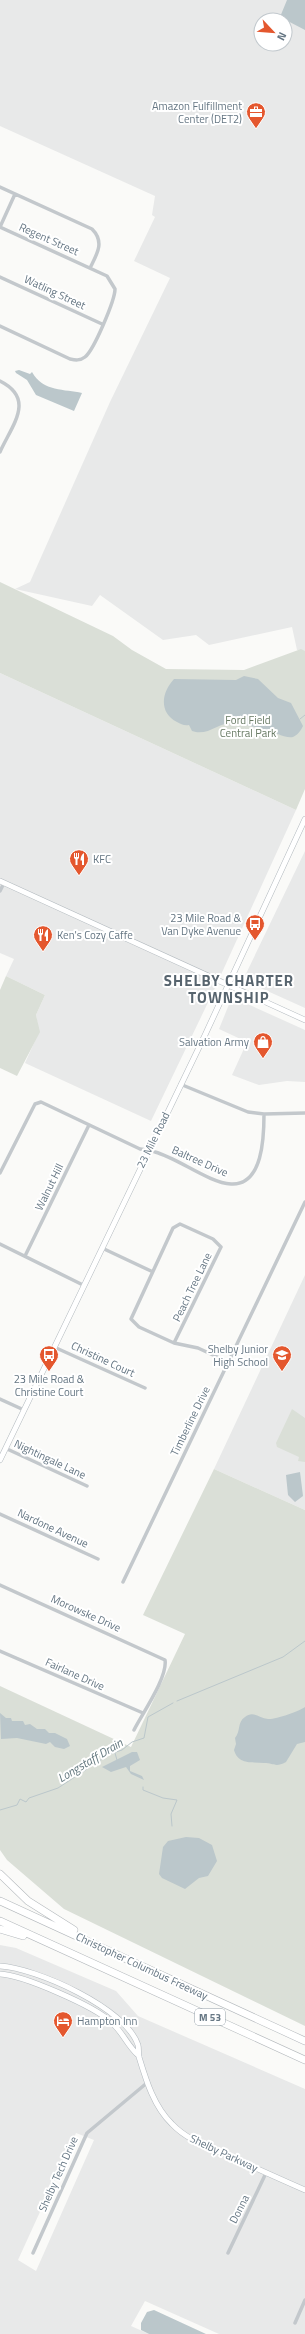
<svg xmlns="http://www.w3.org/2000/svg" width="305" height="2334" viewBox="0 0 305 2334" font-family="'Titillium Web',sans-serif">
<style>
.built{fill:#e8e9e9;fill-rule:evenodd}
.green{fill:#dadfd7}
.water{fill:#bbc7cb}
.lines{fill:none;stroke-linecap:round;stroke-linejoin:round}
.stream{stroke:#bbc7cb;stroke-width:1}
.secondary-casing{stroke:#b3babf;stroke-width:6}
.highway-casing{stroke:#b4b9bd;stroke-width:8}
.street{stroke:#c3c8cc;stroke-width:3.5}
.secondary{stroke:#fff;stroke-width:5}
.highway{stroke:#fff;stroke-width:7}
.labels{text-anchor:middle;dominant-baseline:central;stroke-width:4;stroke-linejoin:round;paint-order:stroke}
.shield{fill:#fff;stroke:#939fa8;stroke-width:1}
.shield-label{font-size:10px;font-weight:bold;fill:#657683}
.poi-label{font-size:11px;fill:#657683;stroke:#fff;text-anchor:end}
.street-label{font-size:11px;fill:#657683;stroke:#fff}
.park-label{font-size:11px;fill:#687a64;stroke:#fff}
.water-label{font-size:12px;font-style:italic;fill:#60757c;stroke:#fff}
.district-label{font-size:15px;font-weight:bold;letter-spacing:1px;fill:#57646e;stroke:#fff}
</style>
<rect width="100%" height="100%" fill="#fafaf8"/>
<path class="built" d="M0,0h305v651l-8,-1 -5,-23 -83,18 -13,-10 -33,5 -63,-45 -8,11 -77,-17 15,-7 80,-180 60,-124 -36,-17 21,-44 -3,-2 3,-19 -155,-70zM261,20h24v24h-24z
M0,673l296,137 -82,180 -63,131 -126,-58 14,-31 -3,-17 9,-20 -39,-19 8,-17 -14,-6z
M305,851v157l-62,-28z
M232,997l73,33v52l-18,-1 -28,4 -27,-10 15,-33 -28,-13z
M305,1275v235l-91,-41z
M0,1945l16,3 100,43 22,25 167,73v245h-86l-74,-33 -14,25 18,8h-149zM76,2133l18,7 -58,131 -18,-11z"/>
<path class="green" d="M0,582l113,54 19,14 34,19 78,1 57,-21 4,2v138l-9,21 -296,-137z
M6,976l39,19 -9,20 4,17 -23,44 -17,-8v-78z
M292,1409l13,9v44l-7,-1 1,-4 -22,-10 -1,-4z
M214,1469l91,41v516l-241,-117 -57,-49 -7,-10v-164l131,61 54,-113 -42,-19z"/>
<path class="water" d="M287,0h18v30l-25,-13z
M19,370l11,4 2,-2c11,20 33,17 50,21l-8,18 -38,-16 -9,-15 -11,-7 -1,-2z
M244,676l14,3 20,19 13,5 12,23c-2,4 -5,9 -10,11 -4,1 -11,-1 -15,-3 -14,-6 -28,-8 -42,-11 -16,-3 -27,14 -44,8l-3,-6c-5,1 -8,-1 -12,-3 -18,-9 -16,-29 -3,-43l62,1z
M300,1472l3,24 -8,6 -7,-7 -2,-20z
M305,1707v35l-8,2 -11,18c-11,6 -12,1 -22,1 -11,-1 -26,2 -30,-13l2,-6 -1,-6c6,-7 2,-16 10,-21 8,-7 14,1 23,2 6,1 32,-8 37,-12z
M0,1713l6,5h5l1,3h11l2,4 5,-1 7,5h8l4,4h6l12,6 3,7 -6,3 -9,-2 -5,-5 -4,2 -29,-6 -16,1z
M132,1752h5l3,8 -10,6v5l12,5 2,4 -13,-6 -5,-7 -15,5 -9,-5z
M186,1837l13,1 13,7 5,16 -9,15 -9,2 -14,11 -23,-11 -3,-4 4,-27 5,-6z
M154,2310l52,24h-57l-8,-4v-7l6,-11z"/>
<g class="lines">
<path class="stream" d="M300,719l5,-4
M177,1701l106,-44 22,-16
M115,1753l2,7
M143,1787v3l20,8 14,2 -6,14 1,12
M0,1810l17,-5 3,-6 6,3 3,-4 29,-10 52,-34 12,-4 10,-8 12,-4 4,-21 25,-14"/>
<g class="secondary-casing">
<path id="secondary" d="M0,881l305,139
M0,1460l205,-425 100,-216
M0,1966c36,2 126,42 138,79 1,4 0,8 1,12 7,23 15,50 33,67 14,15 34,22 53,30 26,12 53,24 80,36
M0,1974c23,1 94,32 111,48 11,9 16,23 27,33"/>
</g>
<g class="highway-casing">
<path id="highway" d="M0,1874l28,27 46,29
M0,1901l305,140
M0,1921l305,139
M0,1929l23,7"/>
</g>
<path class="street" d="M0,187l92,42c13,13 5,25 -2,39
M0,227l15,-33
M0,277l102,47
M0,326l70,33c5,1 10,2 15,-2 9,-7 30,-57 30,-68l-8,-13 -107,-49
M0,381c36,18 12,44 0,71
M0,891l4,-8
M180,1084l68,28 16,2 41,-1
M0,1173l35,-69 6,-2 99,47c5,1 10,1 15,3 23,6 54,31 76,32 32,2 33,-48 33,-70
M0,1244l83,41
M102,1248l49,23
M25,1256l64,-131
M174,1343l47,-96 -8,-8 -33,-15 -7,4 -42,91 8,8 35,16 24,5 30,14
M54,1347l91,41
M0,1399l24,11
M5,1448l82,38
M0,1514l98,45
M123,1582l182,-380
M0,1585l165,75c3,17 -23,54 -31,70
M0,1651l143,62
M33,2253l54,-120 61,-51
M228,2253l38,-80
M295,2323l10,-23"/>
<use href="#secondary" class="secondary"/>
<use href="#highway" class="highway"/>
</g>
<defs>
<g id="office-pin" transform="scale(1)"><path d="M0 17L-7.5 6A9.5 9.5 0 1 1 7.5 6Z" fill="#e4572e" stroke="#fff"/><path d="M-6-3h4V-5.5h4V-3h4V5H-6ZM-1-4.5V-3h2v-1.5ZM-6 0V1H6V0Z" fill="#fff"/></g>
<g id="restaurant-pin" transform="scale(1)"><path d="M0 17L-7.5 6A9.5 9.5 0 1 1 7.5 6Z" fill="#e4572e" stroke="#fff"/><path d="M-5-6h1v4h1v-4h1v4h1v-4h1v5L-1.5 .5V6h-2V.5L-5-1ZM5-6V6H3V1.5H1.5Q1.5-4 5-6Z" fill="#fff"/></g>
<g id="bus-pin" transform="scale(1)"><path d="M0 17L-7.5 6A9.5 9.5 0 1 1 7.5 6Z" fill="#e4572e" stroke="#fff"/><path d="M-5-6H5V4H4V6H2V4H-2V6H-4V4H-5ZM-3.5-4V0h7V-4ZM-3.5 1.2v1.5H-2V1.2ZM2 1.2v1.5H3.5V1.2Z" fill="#fff"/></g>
<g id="shop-pin" transform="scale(1)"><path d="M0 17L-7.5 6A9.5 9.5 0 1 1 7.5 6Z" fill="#e4572e" stroke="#fff"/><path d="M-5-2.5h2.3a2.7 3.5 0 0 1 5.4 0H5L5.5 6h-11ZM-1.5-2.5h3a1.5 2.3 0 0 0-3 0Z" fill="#fff"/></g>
<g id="school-pin" transform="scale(1)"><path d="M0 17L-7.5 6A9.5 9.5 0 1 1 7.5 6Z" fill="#e4572e" stroke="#fff"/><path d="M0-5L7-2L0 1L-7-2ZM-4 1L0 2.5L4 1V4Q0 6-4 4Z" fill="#fff"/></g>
<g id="hotel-pin" transform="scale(1)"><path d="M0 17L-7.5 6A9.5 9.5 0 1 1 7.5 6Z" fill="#e4572e" stroke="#fff"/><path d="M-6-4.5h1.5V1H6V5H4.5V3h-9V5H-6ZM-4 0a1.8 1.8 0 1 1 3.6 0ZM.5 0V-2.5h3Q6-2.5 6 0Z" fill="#fff"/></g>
</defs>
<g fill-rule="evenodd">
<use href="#office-pin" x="256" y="112"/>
<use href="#restaurant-pin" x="79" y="859"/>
<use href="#bus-pin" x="255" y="924"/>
<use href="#restaurant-pin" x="43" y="935"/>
<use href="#shop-pin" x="263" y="1042"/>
<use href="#bus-pin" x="49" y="1355"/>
<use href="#school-pin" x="282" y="1355"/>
<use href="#hotel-pin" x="63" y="2021"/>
</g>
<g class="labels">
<rect class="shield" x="195" y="2009" width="30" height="16" rx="3"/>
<g class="shield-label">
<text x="210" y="2017">M 53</text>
</g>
<g class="poi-label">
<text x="242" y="106">Amazon Fulfillment<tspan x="242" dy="13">Center (DET2)</tspan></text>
<text x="93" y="859" text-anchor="start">KFC</text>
<text x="241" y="918">23 Mile Road &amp;<tspan x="241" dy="13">Van Dyke Avenue</tspan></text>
<text x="57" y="935" text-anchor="start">Ken's Cozy Caffe</text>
<text x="249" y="1042">Salvation Army</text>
<text x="268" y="1349">Shelby Junior<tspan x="268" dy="13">High School</tspan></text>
<text x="49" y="1379" text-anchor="middle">23 Mile Road &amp;<tspan x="49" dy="13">Christine Court</tspan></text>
<text x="77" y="2021" text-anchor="start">Hampton Inn</text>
</g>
<g class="street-label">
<text transform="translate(49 239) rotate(24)">Regent Street</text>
<text transform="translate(55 292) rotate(25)">Watling Street</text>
<text transform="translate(153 1140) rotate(-64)">23 Mile Road</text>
<text transform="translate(200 1161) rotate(24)">Baltree Drive</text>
<text transform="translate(49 1187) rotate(-64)">Walnut Hill</text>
<text transform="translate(192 1287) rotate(-64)">Peach Tree Lane</text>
<text transform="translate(103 1359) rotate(25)">Christine Court</text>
<text transform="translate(190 1421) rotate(-64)">Timberline Drive</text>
<text transform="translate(50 1459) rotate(25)">Nightingale Lane</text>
<text transform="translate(53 1528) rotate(25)">Nardone Avenue</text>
<text transform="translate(86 1613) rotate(24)">Morowske Drive</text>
<text transform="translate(75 1674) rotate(24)">Fairlane Drive</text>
<text transform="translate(142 1966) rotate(25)">Christopher Columbus Freeway</text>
<text transform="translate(224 2153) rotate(25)">Shelby Parkway</text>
<text transform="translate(58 2174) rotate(-66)">Shelby Tech Drive</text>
<text transform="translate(239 2209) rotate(-63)">Donna</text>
</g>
<g class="park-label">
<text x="248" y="720">Ford Field<tspan x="248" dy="13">Central Park</tspan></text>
</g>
<g class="water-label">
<text transform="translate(90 1760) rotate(-31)">Longstaff Drain</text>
</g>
<g class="district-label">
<text x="229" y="980">SHELBY CHARTER<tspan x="229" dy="17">TOWNSHIP</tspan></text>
</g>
</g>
<g transform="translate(273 32) rotate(116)"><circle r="19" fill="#ffffff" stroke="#c1c8cd"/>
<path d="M0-3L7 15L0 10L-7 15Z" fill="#e4572e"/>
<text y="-6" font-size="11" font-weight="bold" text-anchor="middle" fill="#657683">N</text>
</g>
</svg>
